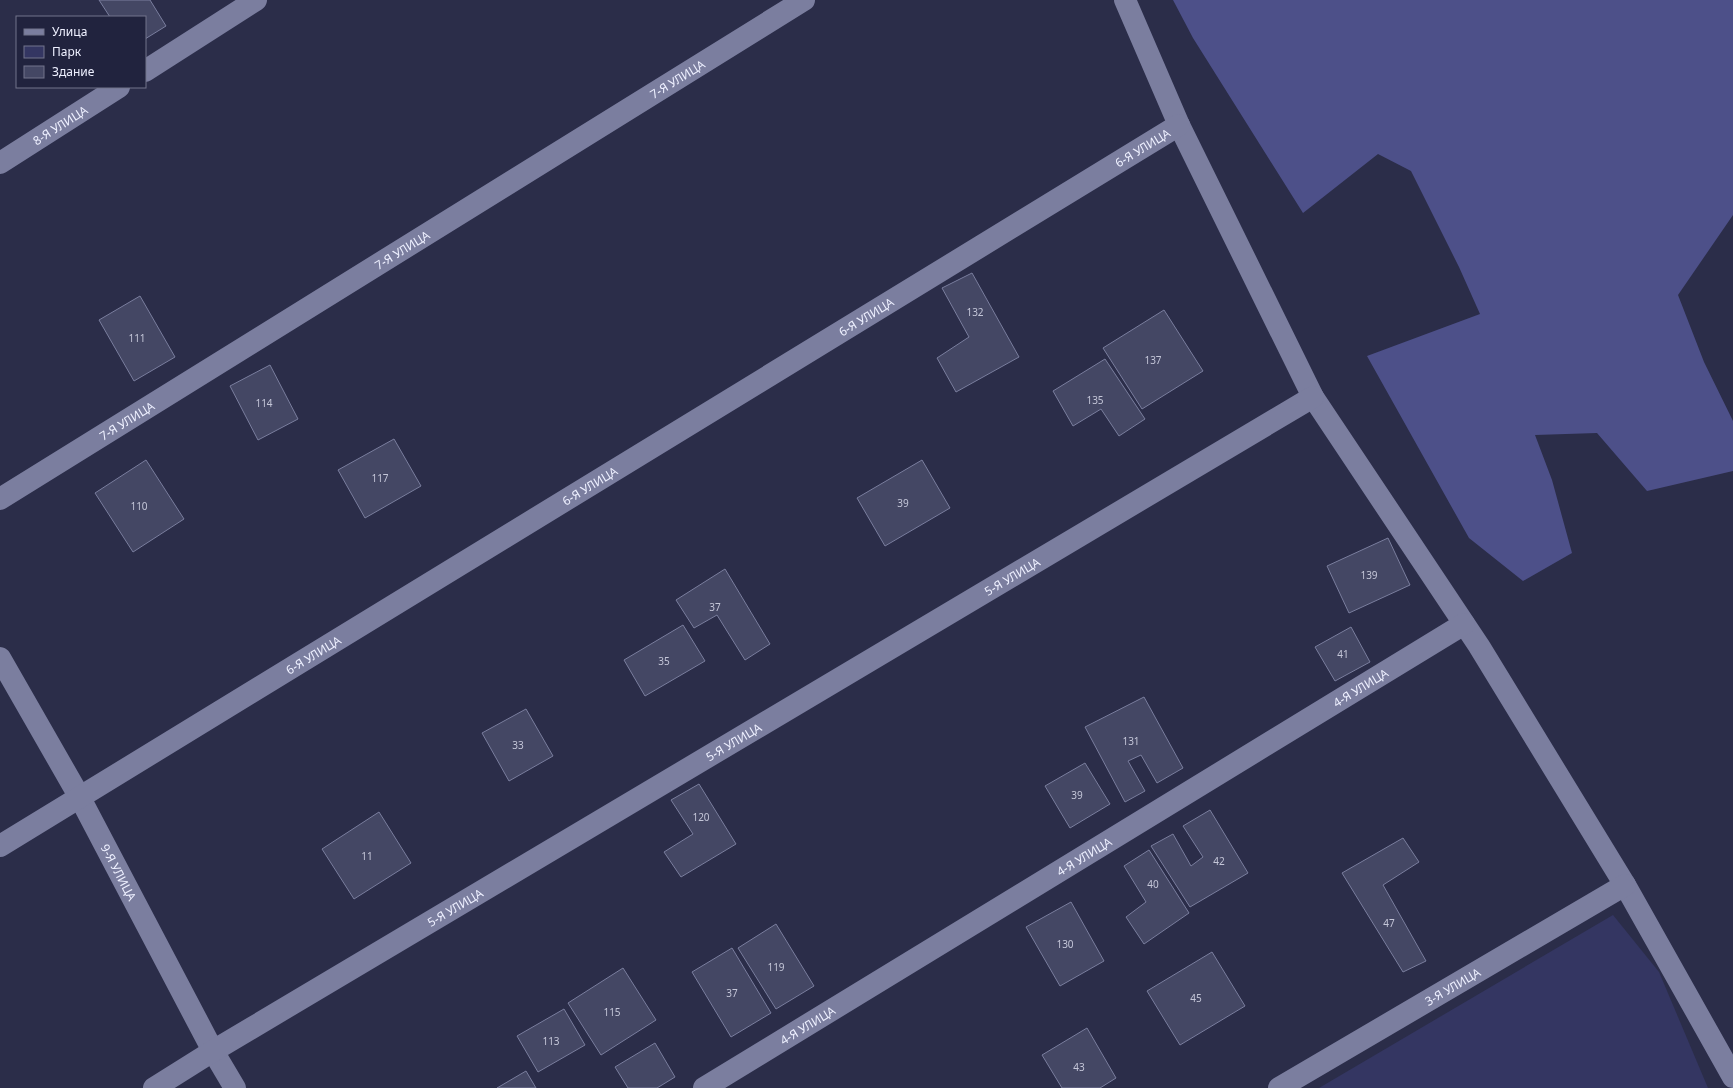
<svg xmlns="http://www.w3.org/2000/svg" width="1733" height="1088" viewBox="0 0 1733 1088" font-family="'Noto Sans',sans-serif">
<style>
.green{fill:#343662}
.forest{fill:#4d5089}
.building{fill:#444764;stroke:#7a7e9e}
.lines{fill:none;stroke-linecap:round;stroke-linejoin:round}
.minor{stroke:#7b7e9f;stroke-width:22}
.labels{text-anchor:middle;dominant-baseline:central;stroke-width:3;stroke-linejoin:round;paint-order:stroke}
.number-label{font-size:10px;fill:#c4c6d8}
.street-label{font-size:12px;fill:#eef0ff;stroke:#21233e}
</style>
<rect width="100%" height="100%" fill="#2b2d49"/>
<path class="green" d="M1613,915l46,57 49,116h-389z"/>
<path class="forest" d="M1173,0h560v215l-55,80 26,67 29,59v50l-86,20 -50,-58 -62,2 17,45 20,73 -49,28 -54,-43 -102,-182 113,-42 -21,-47 -48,-96 -33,-17 -75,59 -110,-175z"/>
<path class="building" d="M99,0h51l16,26 -21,13v-22h-35z
M972,273l47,84 -63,35 -19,-34 32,-21 -27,-49z
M140,296l35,61 -41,24 -35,-61z
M1164,310l39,61 -61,38 -39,-61z
M1105,359l40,60 -26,17 -18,-27 -28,17 -20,-35z
M270,365l28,54 -40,21 -28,-54z
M394,439l27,47 -56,32 -27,-48z
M146,460l38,59 -51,33 -38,-59z
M922,460l28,48 -65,38 -28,-48z
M1388,538l22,47 -61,28 -22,-47z
M725,569l45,75 -25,16 -28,-45 -23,13 -18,-28z
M683,625l22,36 -60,35 -21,-36z
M1351,627l19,35 -35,19 -20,-34z
M1144,697l39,71 -26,15 -16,-28 -13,6 17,30 -20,11 -40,-75z
M526,709l27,47 -44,25 -27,-48z
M1085,763l25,41 -40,24 -25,-42z
M699,784l37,60 -55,33 -17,-25 29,-18 -22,-34z
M1210,810l38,63 -58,34 -39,-61 22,-12 18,32 12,-9 -20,-31z
M379,812l32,51 -57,36 -32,-50z
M1403,838l16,24 -36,23 43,76 -23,11 -61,-99z
M1149,850l40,63 -45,31 -18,-27 20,-15 -22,-36z
M1071,902l33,59 -44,25 -34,-59z
M776,924l38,62 -38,23 -38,-61z
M732,948l39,65 -40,24 -39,-65z
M1212,952l33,54 -65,39 -33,-54z
M623,968l33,52 -55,35 -33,-52z
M564,1009l21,36 -47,27 -21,-36z
M1087,1028l29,50 -16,10h-38l-20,-33z
M655,1043l20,34 -18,11h-29l-13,-21z
M526,1071l10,17h-39z"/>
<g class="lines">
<g class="minor">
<path d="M1125,0l54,125 134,272 166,249 146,239 108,192"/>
<path d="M145,71l111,-71"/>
<path id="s1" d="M0,163l119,-76"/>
<path id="s2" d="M0,499l804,-499"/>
<path id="s3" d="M0,658l79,138 134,255 22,37"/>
<path id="s4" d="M0,846l1179,-721"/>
<path id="s5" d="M154,1088l59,-37 1100,-654"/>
<path id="s6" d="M704,1088l760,-464"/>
<path id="s7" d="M1279,1088l346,-203"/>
</g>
</g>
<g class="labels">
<g class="number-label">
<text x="975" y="312">132</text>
<text x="137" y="338">111</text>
<text x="1153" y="360">137</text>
<text x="1095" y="400">135</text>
<text x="264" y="403">114</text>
<text x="380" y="478">117</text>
<text x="903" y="503">39</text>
<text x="139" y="506">110</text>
<text x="1369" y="575">139</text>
<text x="715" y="607">37</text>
<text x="1343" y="654">41</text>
<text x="664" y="661">35</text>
<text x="1131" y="741">131</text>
<text x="518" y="745">33</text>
<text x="1077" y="795">39</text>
<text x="701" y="817">120</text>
<text x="367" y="856">11</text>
<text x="1219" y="861">42</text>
<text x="1153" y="884">40</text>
<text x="1389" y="923">47</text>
<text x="1065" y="944">130</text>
<text x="776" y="967">119</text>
<text x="732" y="993">37</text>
<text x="1196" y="998">45</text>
<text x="612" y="1012">115</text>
<text x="551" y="1041">113</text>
<text x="1079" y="1067">43</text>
</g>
<g class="street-label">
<text stroke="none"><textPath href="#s2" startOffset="797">7-Я УЛИЦА</textPath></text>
<text stroke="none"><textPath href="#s1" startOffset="71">8-Я УЛИЦА</textPath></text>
<text stroke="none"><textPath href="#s4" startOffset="1339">6-Я УЛИЦА</textPath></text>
<text stroke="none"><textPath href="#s2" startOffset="473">7-Я УЛИЦА</textPath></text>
<text stroke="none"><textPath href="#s4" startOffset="1015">6-Я УЛИЦА</textPath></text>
<text stroke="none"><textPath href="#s2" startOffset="149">7-Я УЛИЦА</textPath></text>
<text stroke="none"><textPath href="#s4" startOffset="691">6-Я УЛИЦА</textPath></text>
<text stroke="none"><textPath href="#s5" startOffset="999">5-Я УЛИЦА</textPath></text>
<text stroke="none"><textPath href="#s4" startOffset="367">6-Я УЛИЦА</textPath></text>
<text stroke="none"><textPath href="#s6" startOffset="769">4-Я УЛИЦА</textPath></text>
<text stroke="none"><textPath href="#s5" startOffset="675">5-Я УЛИЦА</textPath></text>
<text stroke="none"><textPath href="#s6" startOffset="445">4-Я УЛИЦА</textPath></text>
<text stroke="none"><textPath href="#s3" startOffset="245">9-Я УЛИЦА</textPath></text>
<text stroke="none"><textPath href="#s5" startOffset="351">5-Я УЛИЦА</textPath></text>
<text stroke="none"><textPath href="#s7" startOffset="201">3-Я УЛИЦА</textPath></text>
<text stroke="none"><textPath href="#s6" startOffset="121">4-Я УЛИЦА</textPath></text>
</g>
</g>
<rect x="16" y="16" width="130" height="72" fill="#21233e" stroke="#73758b"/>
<rect x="24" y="29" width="20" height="6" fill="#7b7e9f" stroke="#73758b"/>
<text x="52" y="36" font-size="12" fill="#eef0ff">Улица</text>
<rect x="24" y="46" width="20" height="12" fill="#343662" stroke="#73758b"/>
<text x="52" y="56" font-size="12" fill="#eef0ff">Парк</text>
<rect x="24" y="66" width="20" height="12" fill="#444764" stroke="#73758b"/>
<text x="52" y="76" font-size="12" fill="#eef0ff">Здание</text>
</svg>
